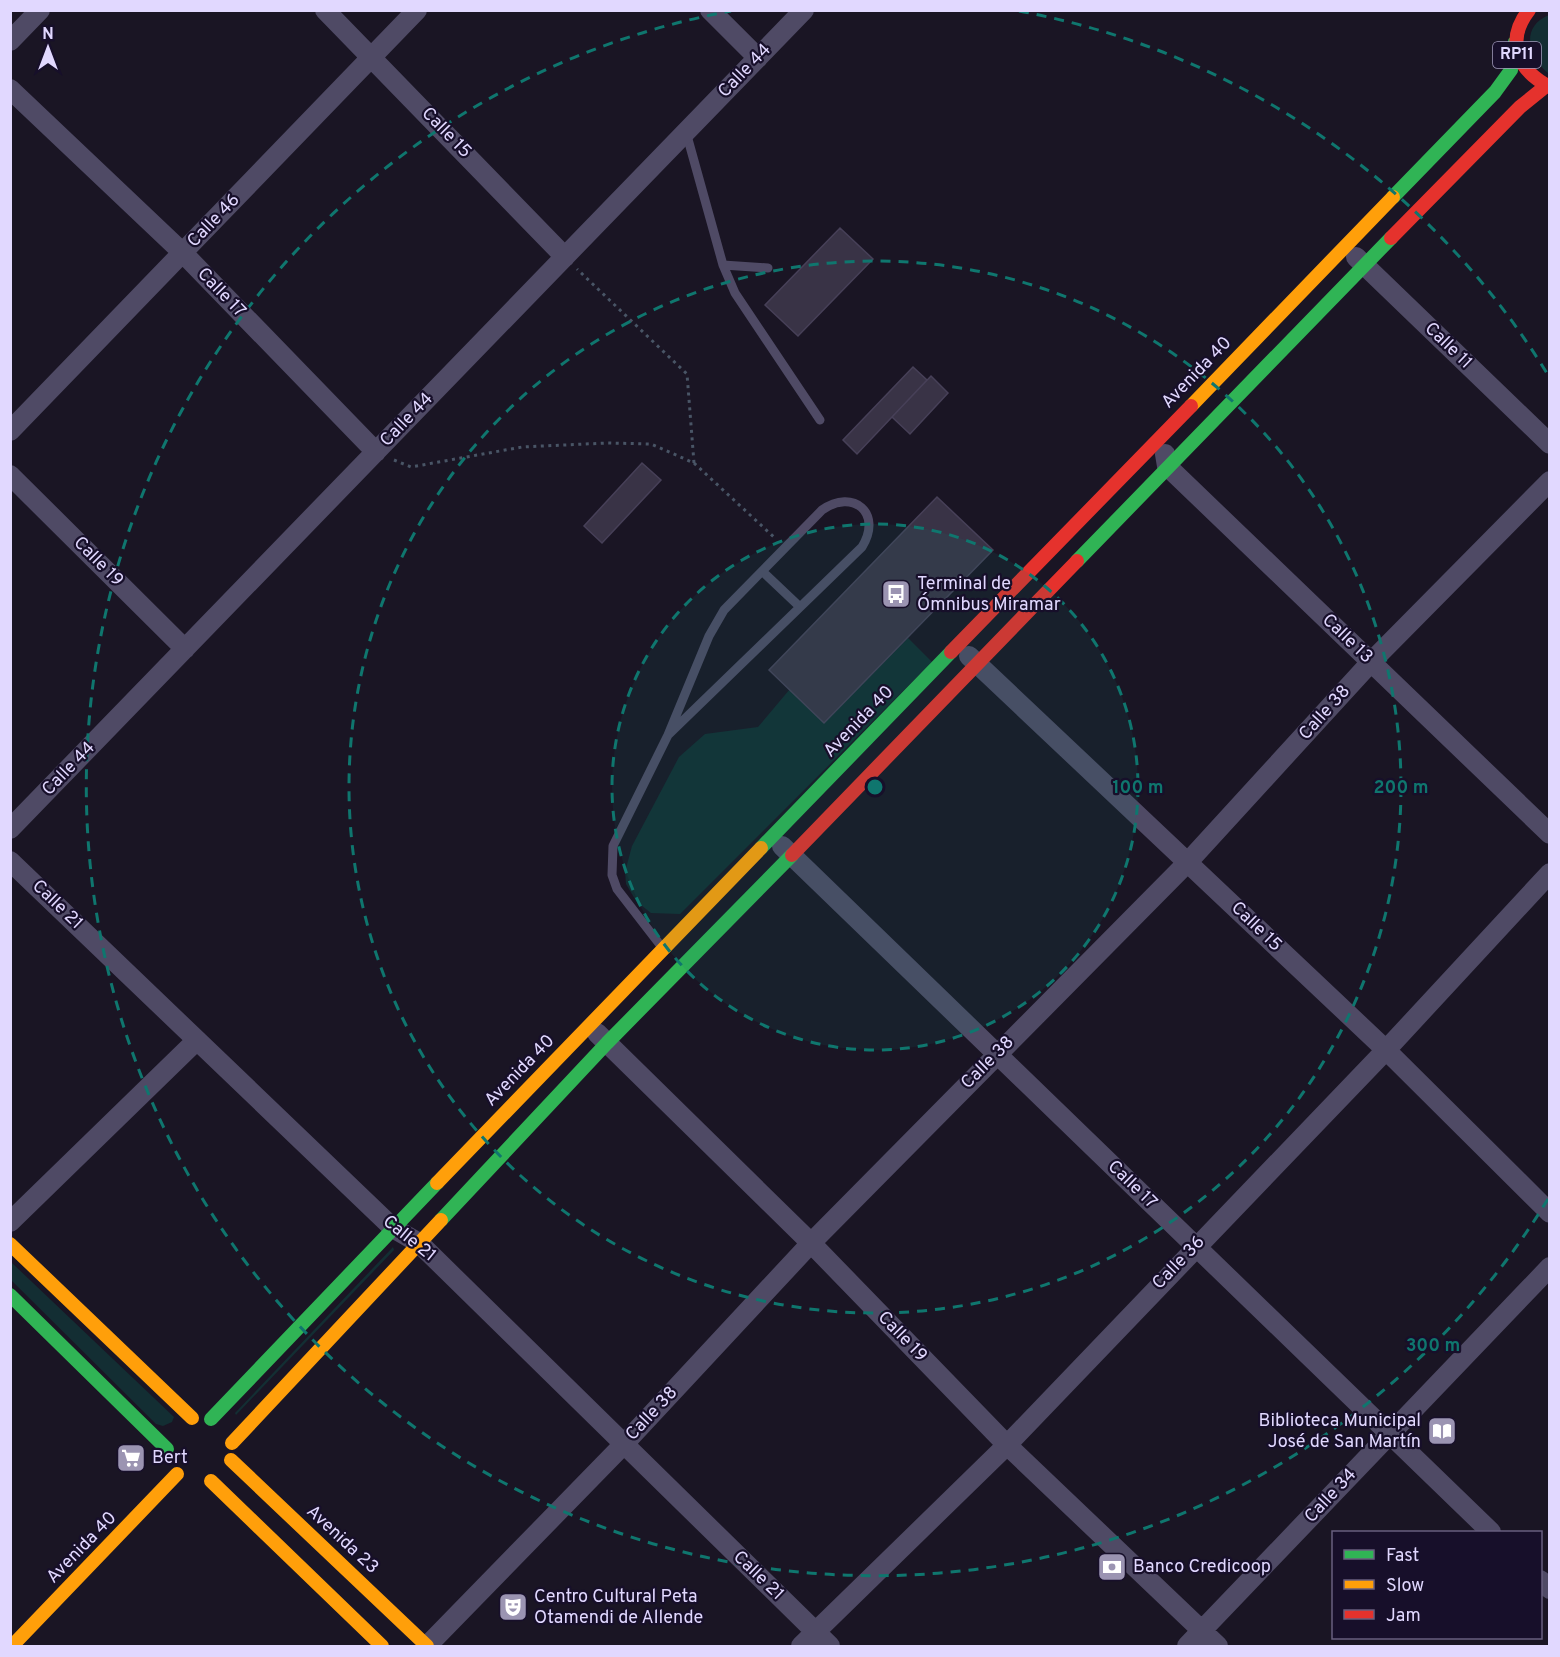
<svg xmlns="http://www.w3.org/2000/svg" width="1560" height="1657" viewBox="0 0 1560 1657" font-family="Overpass,sans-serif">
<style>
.green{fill:#132e33}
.building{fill:#393346;stroke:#474058;stroke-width:1.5}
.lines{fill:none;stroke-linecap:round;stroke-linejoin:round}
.path{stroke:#495566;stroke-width:3;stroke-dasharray:3 4.5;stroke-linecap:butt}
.lane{stroke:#4f4a65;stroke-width:9}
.street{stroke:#4f4a65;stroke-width:20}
.fast{stroke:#30b455;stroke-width:14}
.slow{stroke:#ff9f0a;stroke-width:14}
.jam{stroke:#e5322d;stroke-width:14}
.ring{fill:none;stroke:#0f766e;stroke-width:3;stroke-dasharray:10 8}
.labels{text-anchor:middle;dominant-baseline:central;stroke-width:4.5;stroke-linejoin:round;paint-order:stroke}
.shield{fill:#170f2a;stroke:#a49cbf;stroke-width:1.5}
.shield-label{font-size:16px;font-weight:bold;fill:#e1d8ff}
.street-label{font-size:18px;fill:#e1d8ff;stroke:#170f2a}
.poi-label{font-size:18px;fill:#e1d8ff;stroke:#170f2a;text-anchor:start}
.centre{fill:#0f766e;stroke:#170f2a;stroke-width:3}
.ring-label{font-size:18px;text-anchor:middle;font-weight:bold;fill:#0f766e;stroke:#170f2a;stroke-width:4.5;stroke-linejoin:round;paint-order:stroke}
</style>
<rect width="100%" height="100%" fill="#1a1524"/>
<path class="green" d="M1549,15v59c-20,-16 -30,-47 0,-59z
M908,638l24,24 -252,252 -29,-1 -15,-12 -10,-17 -1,-12 7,-26 47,-89 26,-23 53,-7 32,-38 34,34z
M393,1247l1,3 -158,165 -1,-2z
M11,1262l163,155 -2,5 -9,4 -7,-2 -145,-144z"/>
<path class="building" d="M840,228l33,31 -75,77 -33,-31z
M913,367l14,13 -70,74 -14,-14z
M931,376l17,17 -38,41 -18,-17z
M642,463l19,17 -59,63 -18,-17z
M937,497l56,53 -169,173 -55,-53z"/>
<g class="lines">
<path class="path" d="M394,460l17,7 111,-20 85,-4 44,1 43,19 -7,-89 -110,-105
M694,463l82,76"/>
<path class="lane" d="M686,132l37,133 12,28 85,127
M723,265l45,3
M762,571l38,36
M661,946l-44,-57 -5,-14 1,-29 55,-111 41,-99 15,-26 98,-100c31,-22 61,3 40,37l-194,188"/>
<path class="street" d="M325,10l240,247
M710,10l48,48
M10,41l30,-31
M10,89l173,164 193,199
M1356,257l194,187
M10,431l407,-421
M1165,454l2,12 383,368
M10,475l175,174
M969,656l417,394 164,163
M10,829l794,-819
M782,846l709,686
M10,861l383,367 26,15 411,403
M597,1033l214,210 196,202 211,201
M10,1222l187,-182
M1540,1580l10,9
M427,1646l197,-202 187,-201 377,-381 183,-200 179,-181
M801,1646l206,-201 379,-395 164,-177
M1187,1646l363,-379"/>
<path class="fast" d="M1393,197l102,-105 16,-22 4,-28
M1077,561l314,-323
M761,848l190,-196
M441,1220l166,-177 185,-188
M10,1295l157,154
M211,1419l226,-236"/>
<path class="slow" d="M1191,406l202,-209
M437,1183l324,-335
M10,1244l182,174
M232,1443l209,-223
M231,1460l196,186
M211,1481l171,165
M12,1646l165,-172"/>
<path class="jam" d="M1529,10c-24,31 -12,60 21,77
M1391,238l129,-131 26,-21
M951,652l240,-246
M792,855l285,-294"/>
</g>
<circle cx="875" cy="787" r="263" fill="#0f766e" fill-opacity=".12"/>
<g class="ring">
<circle cx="875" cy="787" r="263"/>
<circle cx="875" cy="787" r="526"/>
<path d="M1548 1199A789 789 0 1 1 731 11M1019 11A789 789 0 0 1 1548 375"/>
</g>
<defs>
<g id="bus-square" transform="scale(1.5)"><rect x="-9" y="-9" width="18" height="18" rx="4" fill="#9b94b2" stroke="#170f2a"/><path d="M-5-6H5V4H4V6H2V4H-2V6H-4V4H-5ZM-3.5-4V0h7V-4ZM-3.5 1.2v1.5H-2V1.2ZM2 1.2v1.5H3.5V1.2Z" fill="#fff"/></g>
<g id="library-square" transform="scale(1.5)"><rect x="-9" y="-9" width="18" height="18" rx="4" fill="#9b94b2" stroke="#170f2a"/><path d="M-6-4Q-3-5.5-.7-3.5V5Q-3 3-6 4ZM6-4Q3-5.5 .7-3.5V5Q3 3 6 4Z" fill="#fff"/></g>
<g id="supermarket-square" transform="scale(1.5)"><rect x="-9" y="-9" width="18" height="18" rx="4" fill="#9b94b2" stroke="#170f2a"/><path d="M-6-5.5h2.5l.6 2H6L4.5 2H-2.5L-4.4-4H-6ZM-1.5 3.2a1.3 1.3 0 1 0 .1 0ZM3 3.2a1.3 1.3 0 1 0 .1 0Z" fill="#fff"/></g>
<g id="bank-square" transform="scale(1.5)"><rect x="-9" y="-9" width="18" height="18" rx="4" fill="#9b94b2" stroke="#170f2a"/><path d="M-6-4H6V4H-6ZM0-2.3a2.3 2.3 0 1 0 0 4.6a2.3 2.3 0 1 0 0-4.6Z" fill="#fff"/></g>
<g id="theatre-square" transform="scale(1.5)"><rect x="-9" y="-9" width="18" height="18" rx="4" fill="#9b94b2" stroke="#170f2a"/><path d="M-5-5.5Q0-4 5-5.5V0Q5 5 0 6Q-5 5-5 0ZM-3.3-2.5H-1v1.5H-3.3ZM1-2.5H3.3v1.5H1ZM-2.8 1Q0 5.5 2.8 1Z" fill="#fff"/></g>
</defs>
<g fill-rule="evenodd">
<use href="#bus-square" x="896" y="594"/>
<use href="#library-square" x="1442" y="1431"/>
<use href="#supermarket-square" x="131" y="1458"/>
<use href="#bank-square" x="1112" y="1567"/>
<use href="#theatre-square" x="513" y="1607"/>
</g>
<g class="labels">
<rect class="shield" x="1493" y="42" width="48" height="26" rx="4.5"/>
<g class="shield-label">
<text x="1517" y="55">RP11</text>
</g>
<g class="street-label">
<text transform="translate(745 71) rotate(-46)">Calle 44</text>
<text transform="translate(446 133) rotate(46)">Calle 15</text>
<text transform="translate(214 221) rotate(-46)">Calle 46</text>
<text transform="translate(221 293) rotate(46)">Calle 17</text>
<text transform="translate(1448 346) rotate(44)">Calle 11</text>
<text transform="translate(1197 373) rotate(-46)">Avenida 40</text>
<text transform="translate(407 420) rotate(-46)">Calle 44</text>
<text transform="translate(98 562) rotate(45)">Calle 19</text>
<text transform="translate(1347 639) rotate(44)">Calle 13</text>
<text transform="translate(1325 713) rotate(-48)">Calle 38</text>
<text transform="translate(859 722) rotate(-46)">Avenida 40</text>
<text transform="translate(69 769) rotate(-46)">Calle 44</text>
<text transform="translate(57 905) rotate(44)">Calle 21</text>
<text transform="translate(1256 927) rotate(44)">Calle 15</text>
<text transform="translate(988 1063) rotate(-45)">Calle 38</text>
<text transform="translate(520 1071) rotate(-46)">Avenida 40</text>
<text transform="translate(1132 1185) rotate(44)">Calle 17</text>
<text transform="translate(409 1239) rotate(39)">Calle 21</text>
<text transform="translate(1179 1263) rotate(-46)">Calle 36</text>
<text transform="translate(902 1337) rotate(46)">Calle 19</text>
<text transform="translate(652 1414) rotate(-47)">Calle 38</text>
<text transform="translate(1331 1496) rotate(-47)">Calle 34</text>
<text transform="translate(342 1540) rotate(43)">Avenida 23</text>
<text transform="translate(82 1548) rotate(-46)">Avenida 40</text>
<text transform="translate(758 1576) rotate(44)">Calle 21</text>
</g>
<g class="poi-label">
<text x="917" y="584">Terminal de<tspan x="917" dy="21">Ómnibus Miramar</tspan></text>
<text x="1421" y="1421" text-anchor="end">Biblioteca Municipal<tspan x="1421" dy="21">José de San Martín</tspan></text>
<text x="152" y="1458">Bert</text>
<text x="1133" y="1567">Banco Credicoop</text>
<text x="534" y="1597">Centro Cultural Peta<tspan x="534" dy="21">Otamendi de Allende</tspan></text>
</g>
</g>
<circle cx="875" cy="787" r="9" class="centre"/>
<g class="ring-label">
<text x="1138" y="793">100 m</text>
<text x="1401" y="793">200 m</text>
<text x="1433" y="1351">300 m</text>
</g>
<rect width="1560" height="1657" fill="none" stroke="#e1d8ff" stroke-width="24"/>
<rect x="1332" y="1531" width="210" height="108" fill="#170f2a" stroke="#685f7f" stroke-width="1.5"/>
<rect x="1344" y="1550" width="30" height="9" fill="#30b455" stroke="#685f7f" stroke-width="1.5"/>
<text x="1386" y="1561" font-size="18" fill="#e1d8ff">Fast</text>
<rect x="1344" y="1580" width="30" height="9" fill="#ff9f0a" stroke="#685f7f" stroke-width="1.5"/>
<text x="1386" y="1591" font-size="18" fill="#e1d8ff">Slow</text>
<rect x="1344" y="1610" width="30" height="9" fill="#e5322d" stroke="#685f7f" stroke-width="1.5"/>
<text x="1386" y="1621" font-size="18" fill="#e1d8ff">Jam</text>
<g transform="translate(48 48)" stroke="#170f2a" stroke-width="4.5" paint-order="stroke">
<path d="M0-4.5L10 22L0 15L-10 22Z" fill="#e1d8ff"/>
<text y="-9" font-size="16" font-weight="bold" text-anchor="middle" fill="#e1d8ff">N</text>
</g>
</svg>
